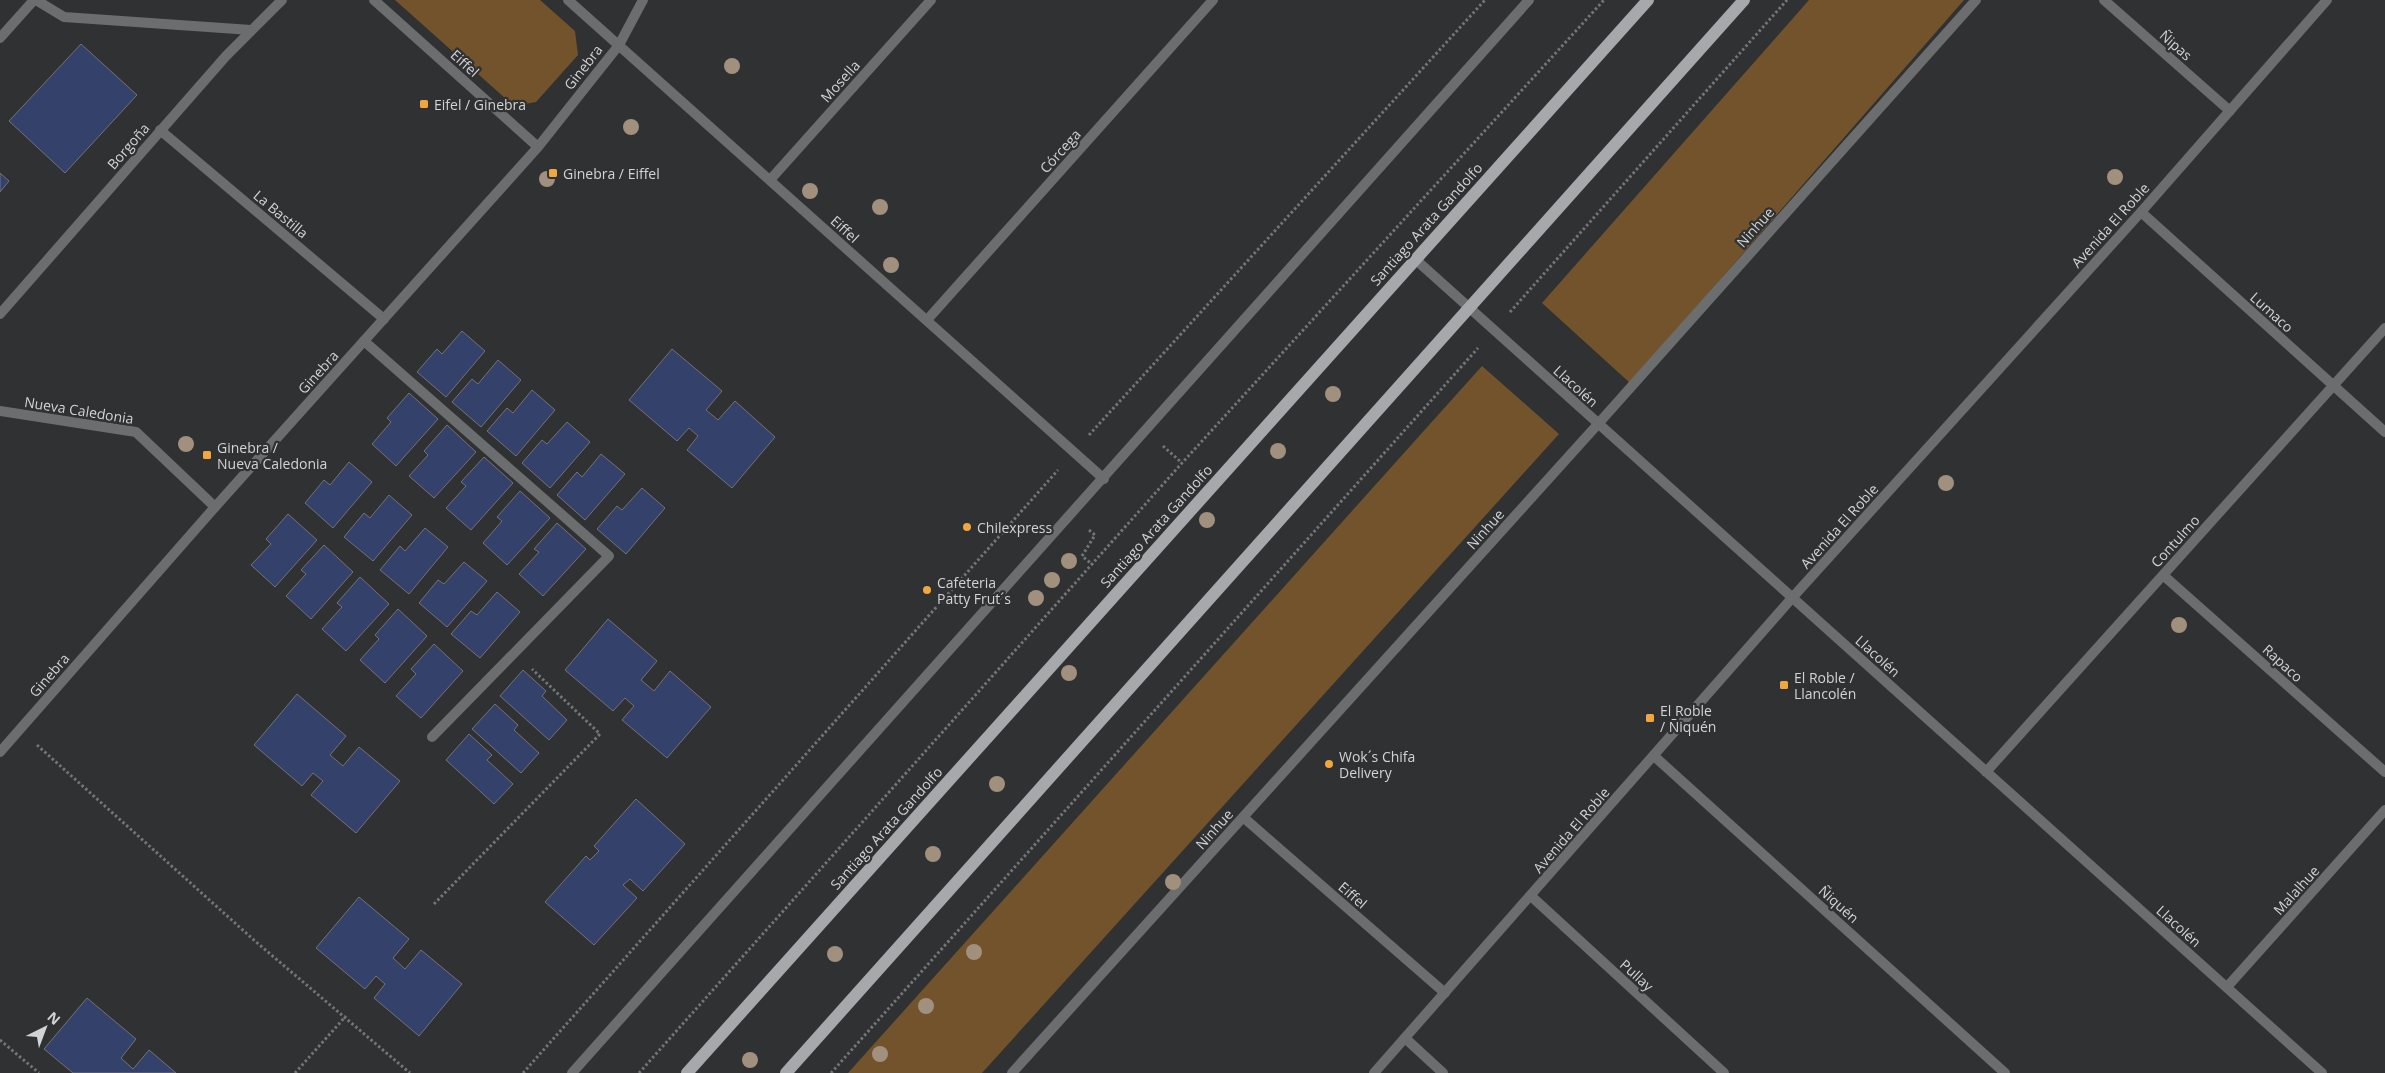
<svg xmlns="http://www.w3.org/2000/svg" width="2385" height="1073" viewBox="0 0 2385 1073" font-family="'Open Sans',sans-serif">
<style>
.green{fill:#73532c}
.building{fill:#34426b;stroke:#727376}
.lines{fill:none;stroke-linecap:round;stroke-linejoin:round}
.path{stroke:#737577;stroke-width:3;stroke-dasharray:2.5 2.5;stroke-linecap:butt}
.service{stroke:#6c6d6e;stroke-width:10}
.minor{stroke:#6c6d6e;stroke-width:10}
.tertiary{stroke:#6c6d6e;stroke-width:10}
.primary{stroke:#a7a8ab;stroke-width:12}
.tree{fill:#a1907d}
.poi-dot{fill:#f1a63f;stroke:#2f3133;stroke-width:2}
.labels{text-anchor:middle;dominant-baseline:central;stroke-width:4.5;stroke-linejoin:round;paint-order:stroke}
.street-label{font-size:14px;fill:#d2d3d5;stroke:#2f3133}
.poi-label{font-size:14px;fill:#d2d3d5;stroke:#2f3133;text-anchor:start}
</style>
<rect width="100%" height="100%" fill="#2f3133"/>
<path class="green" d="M395,0h145l35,31 3,24 -42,47 -22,4z
M1809,0h155l-334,383 -88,-80z
M1482,366l77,68 -577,639h-134z"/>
<path class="building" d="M81,44l56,51 -72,78 -56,-52z
M0,173l9,8 -9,11z
M462,331l23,20 -39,46 -29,-25 20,-23 5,5z
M672,349l50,42 -16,19 12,10 17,-19 40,36 -43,51 -45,-38 11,-14 -9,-8 -12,13 -48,-41z
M498,360l23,20 -40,47 -29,-25 20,-23 6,5z
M532,390l23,20 -39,46 -29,-25 20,-23 6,5z
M409,393l29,26 -42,47 -24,-22 19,-22 -4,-4z
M567,422l23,20 -40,46 -28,-25 20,-23 5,4z
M447,425l29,27 -42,46 -25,-22 19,-21 -4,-4z
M601,454l24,20 -40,46 -28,-25 20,-23 5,5z
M484,457l29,26 -42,47 -25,-22 20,-22 -5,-4z
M349,462l23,20 -39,46 -28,-25 19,-23 6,5z
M642,488l23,20 -39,46 -29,-25 20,-23 5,4z
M520,491l30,27 -43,47 -24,-22 19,-22 -5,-4z
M389,495l23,20 -39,46 -29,-24 20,-24 6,5z
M288,514l29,26 -42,47 -24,-22 20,-21 -5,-5z
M557,523l29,26 -43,47 -24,-22 20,-22 -5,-3z
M425,528l23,19 -39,47 -29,-24 20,-24 5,5z
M324,545l29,27 -42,47 -25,-23 20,-22 -5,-4z
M464,562l23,19 -40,46 -28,-24 19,-23 6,4z
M360,577l29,27 -43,47 -24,-22 20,-22 -5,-4z
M497,592l23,20 -40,46 -29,-24 20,-23 6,4z
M398,609l29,27 -42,47 -25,-23 19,-21 -4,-4z
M608,619l49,42 -16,19 13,11 16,-20 41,36 -44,51 -45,-38 12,-14 -9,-8 -12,13 -48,-41z
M434,644l29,27 -42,47 -25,-22 20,-22 -5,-5z
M523,670l23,21 -4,5 25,24 -18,20 -49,-44z
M297,694l49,42 -16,19 13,11 16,-19 41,34 -44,52 -45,-38 12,-14 -10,-8 -11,13 -48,-41z
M495,704l23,21 -4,5 25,23 -18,20 -49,-44z
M469,734l23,21 -5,5 26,24 -19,20 -48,-44z
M636,799l49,45 -42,47 -13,-12 -7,6 14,13 -43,47 -49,-43 41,-46 4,4 9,-9 -5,-5z
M359,897l50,42 -16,19 12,11 16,-19 41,34 -43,52 -45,-38 11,-14 -9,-8 -11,13 -49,-41z
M87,998l49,41 -15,19 12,11 16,-19 27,23h-103l-29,-24z"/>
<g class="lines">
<path class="path" d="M1510,312l277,-312
M1089,435l396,-435
M1163,446l19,17
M1089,530l6,5 -13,21 11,9
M37,745l218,196 155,132
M434,904l166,-170 -68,-65
M0,1040l39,33
M295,1073l51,-57
M523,1073l535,-603
M639,1073l543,-610 422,-463
M831,1073l647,-725"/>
<path class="service" d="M36,0l28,17 187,13
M0,38l34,-38"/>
<path class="minor" d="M568,0l536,479
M2104,0l126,111
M160,130l224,189
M770,180l161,-180
M2141,212l244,220
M1415,259l907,814
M0,314l226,-258 56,-56
M927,320l286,-320
M364,341l245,215 -177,181
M0,411l136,21 79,75
M2163,575l222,197
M1654,756l351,317
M1986,772l399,-444
M1243,817l202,176
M1531,896l193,177
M2227,987l158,-177
M1405,1038l38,35
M572,1073l957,-1073
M1012,1073l586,-649 378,-424"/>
<path class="tertiary" d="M374,0l164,147
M0,752l215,-245 323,-360 81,-102 24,-45
M1374,1073l418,-475 349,-386 186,-212"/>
<path class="primary" d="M687,1073l961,-1073
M786,1073l958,-1073"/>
</g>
<g class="tree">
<circle cx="732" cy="66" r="8"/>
<circle cx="631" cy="127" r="8"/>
<circle cx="2115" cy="177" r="8"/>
<circle cx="547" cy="179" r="8"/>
<circle cx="810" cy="191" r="8"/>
<circle cx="880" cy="207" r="8"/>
<circle cx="891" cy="265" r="8"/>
<circle cx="1333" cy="394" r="8"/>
<circle cx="186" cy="444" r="8"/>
<circle cx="1278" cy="451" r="8"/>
<circle cx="1946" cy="483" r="8"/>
<circle cx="1207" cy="520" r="8"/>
<circle cx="1069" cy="561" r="8"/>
<circle cx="1052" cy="580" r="8"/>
<circle cx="1036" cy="598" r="8"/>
<circle cx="2179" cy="625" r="8"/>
<circle cx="1069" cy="673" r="8"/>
<circle cx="997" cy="784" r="8"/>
<circle cx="933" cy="854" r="8"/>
<circle cx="1173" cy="882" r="8"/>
<circle cx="974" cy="952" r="8"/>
<circle cx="835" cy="954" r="8"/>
<circle cx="926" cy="1006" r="8"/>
<circle cx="880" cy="1054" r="8"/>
<circle cx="750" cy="1060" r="8"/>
</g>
<g class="poi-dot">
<rect x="419" y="99" width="10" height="10" rx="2.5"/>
<rect x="548" y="168" width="10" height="10" rx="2.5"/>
<rect x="202" y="450" width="10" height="10" rx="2.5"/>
<circle cx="967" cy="527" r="5"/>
<circle cx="927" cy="590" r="5"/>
<rect x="1779" y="680" width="10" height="10" rx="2.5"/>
<rect x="1645" y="713" width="10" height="10" rx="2.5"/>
<circle cx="1329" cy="764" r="5"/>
</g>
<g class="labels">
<g class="street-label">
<text transform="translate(2176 45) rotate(41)">Ñipas</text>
<text transform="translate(465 63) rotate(42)">Eiffel</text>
<text transform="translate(583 67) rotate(-52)">Ginebra</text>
<text transform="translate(840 81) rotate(-48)">Mosella</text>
<text transform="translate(128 146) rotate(-49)">Borgoña</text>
<text transform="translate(1060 151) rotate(-48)">Córcega</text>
<text transform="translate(281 214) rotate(40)">La Bastilla</text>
<text transform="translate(1426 224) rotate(-48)">Santiago Arata Gandolfo</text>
<text transform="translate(2110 225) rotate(-48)">Avenida El Roble</text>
<text transform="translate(1755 227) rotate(-48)">Ninhue</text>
<text transform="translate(845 229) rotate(42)">Eiffel</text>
<text transform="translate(2272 312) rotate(42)">Lumaco</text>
<text transform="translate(318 372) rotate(-48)">Ginebra</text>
<text transform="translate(1576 386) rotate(42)">Llacolén</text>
<text transform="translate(79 410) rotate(9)">Nueva Caledonia</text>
<text transform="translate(1156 526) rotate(-48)">Santiago Arata Gandolfo</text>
<text transform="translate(1839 526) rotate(-48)">Avenida El Roble</text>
<text transform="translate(1485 529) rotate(-48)">Ninhue</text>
<text transform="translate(2175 541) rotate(-48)">Contulmo</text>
<text transform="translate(1878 656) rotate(42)">Llacolén</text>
<text transform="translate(2283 663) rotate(42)">Rapaco</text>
<text transform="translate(49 675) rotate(-49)">Ginebra</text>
<text transform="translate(886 828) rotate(-48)">Santiago Arata Gandolfo</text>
<text transform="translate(1214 829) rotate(-48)">Ninhue</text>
<text transform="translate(1571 830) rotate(-49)">Avenida El Roble</text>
<text transform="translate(2296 890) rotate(-48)">Malalhue</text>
<text transform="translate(1353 895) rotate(41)">Eiffel</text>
<text transform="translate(1839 904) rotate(42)">Ñiquén</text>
<text transform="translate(2179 926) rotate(42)">Llacolén</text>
<text transform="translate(1637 975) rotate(42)">Pullay</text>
</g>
<g class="poi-label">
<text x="434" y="104">Eifel / Ginebra</text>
<text x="563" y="173">Ginebra / Eiffel</text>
<text x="217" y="447">Ginebra /<tspan x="217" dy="16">Nueva Caledonia</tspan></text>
<text x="977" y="527">Chilexpress</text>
<text x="937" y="582">Cafeteria<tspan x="937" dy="16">Patty Frut´s</tspan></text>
<text x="1794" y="677">El Roble /<tspan x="1794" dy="16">Llancolén</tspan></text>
<text x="1660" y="710">El Roble<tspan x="1660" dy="16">/ Ñiquén</tspan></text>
<text x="1339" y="756">Wok´s Chifa<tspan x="1339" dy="16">Delivery</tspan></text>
</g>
</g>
<g transform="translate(45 1028) rotate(42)" stroke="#2f3133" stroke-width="4" paint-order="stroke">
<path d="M0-4L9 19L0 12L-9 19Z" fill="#d2d3d5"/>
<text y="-8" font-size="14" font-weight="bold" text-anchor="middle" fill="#d2d3d5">N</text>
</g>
</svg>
